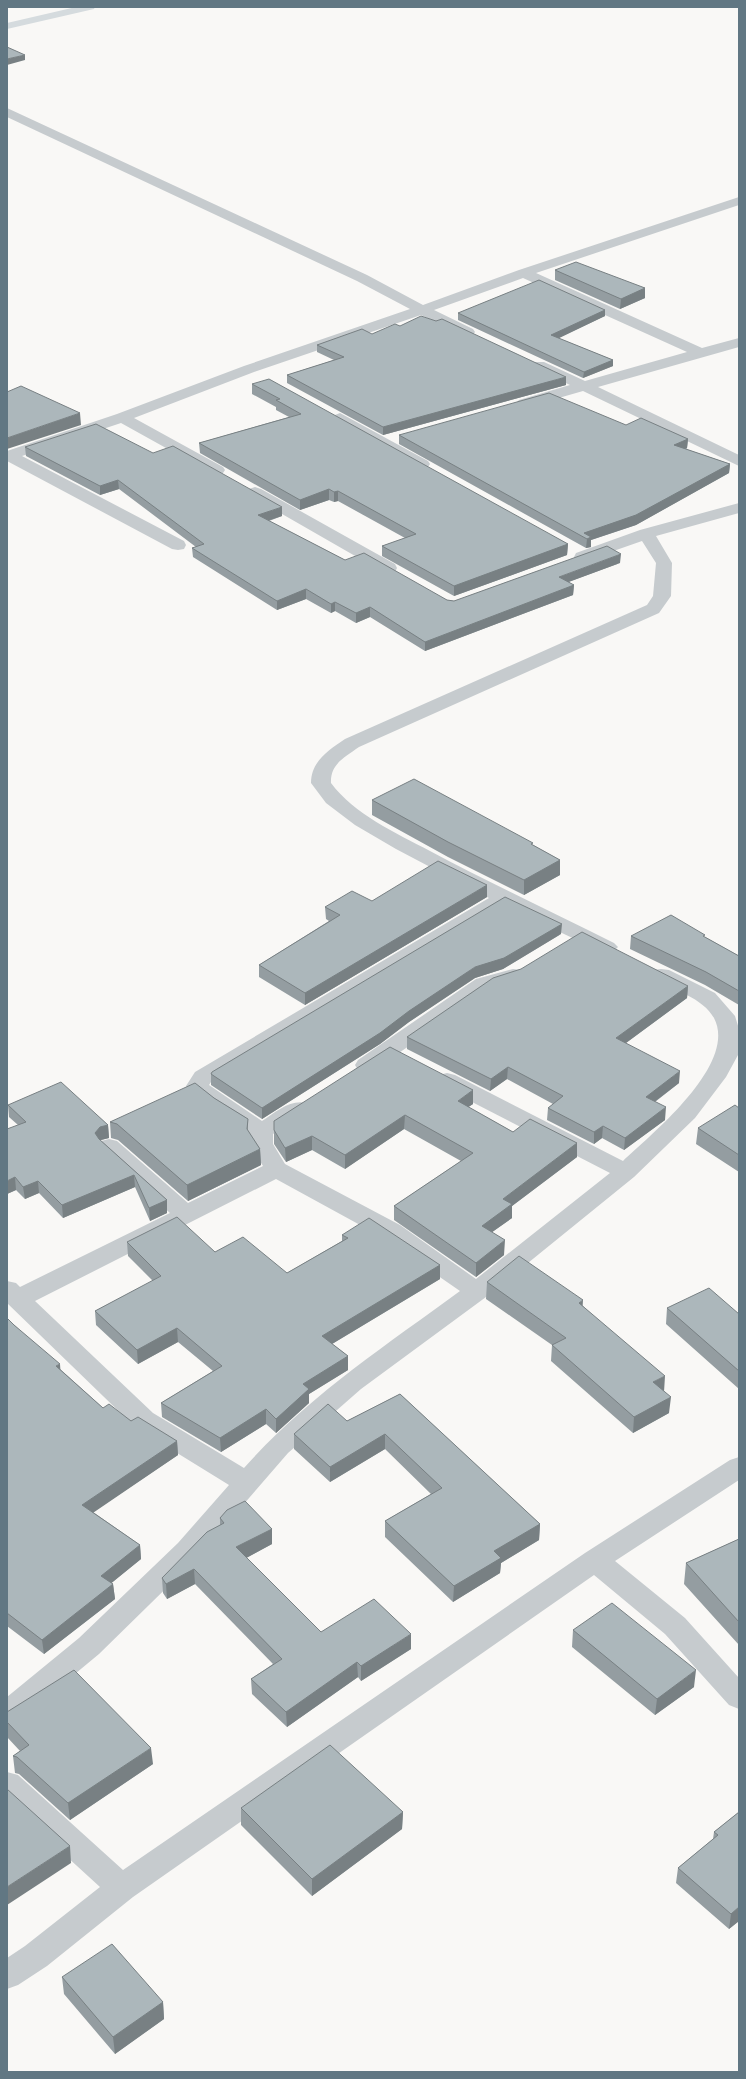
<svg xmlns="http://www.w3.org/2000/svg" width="746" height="2079" viewBox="0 0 746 2079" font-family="Rubik,sans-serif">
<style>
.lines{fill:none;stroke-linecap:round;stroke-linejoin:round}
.street{fill:#c6cbce;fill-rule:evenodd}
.secondary{fill:#d5dbde;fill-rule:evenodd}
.wall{fill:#949da1}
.shaded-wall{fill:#788083}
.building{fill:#acb7bb;stroke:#788083}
</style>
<rect width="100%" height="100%" fill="#f9f8f6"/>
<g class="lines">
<path class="street" d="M7,108l360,167 56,30 96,-35 220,-73v8l-203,68 166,75 37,-10v9l-141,40 141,68v11l-156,-75 -59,17 -5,-2 -3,-3 3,-3 51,-15 -36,-17 -2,-3 2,-3h10l41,19 102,-29 -164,-74 -89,32 39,19 2,3 -2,3h-10l-42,-20 -167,57 -120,46 89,49 2,3 -2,3h-12l-90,-50 -99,33 162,85 2,4 -2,4 -6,1 -6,-1 -165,-88v-10l110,-37 127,-48 166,-57 -53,-28 -350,-164z
M340,413l88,48 2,3 -2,3h-12l-81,-46 -3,-3 3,-3z
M255,487l6,2 134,75 2,4 -2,4 -6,1 -6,-1 -134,-77 -2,-3 2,-3z
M739,503v10l-83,23 16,27 -1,33 -12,17 -300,134c-14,10 -29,17 -28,36 23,31 65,50 99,68 60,32 122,61 184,92l4,4 -4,4 -7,2 -7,-2 -95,-45 -294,176 -2,3 53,36c14,-9 28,-22 45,-18l3,5 -3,5 -34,21v10l12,20 115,61 76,54 134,-106 -171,-88 -3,-5 3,-5 8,-2 8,2 168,86c30,-28 115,-97 91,-143 -11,-20 -41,-29 -61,-38l-3,-5 3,-5 8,-1 8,1 46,23 20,23 4,13 -1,26 -12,22 -31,41 -61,59 -148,120 -125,92 -73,64 -90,104 -99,97 -82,68 -10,4v-29l72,-59 99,-95 51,-58 -94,-58 -128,-124v-22l9,2 4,4 150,-74 -69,-62 -4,-5 4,-5 8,-2 8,2 71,62 75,-37 -14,-22 1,-10c-21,-14 -50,-27 -64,-48l9,-14 294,-174 -93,-49 -41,-24 -29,-22 -15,-20c0,-22 18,-33 34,-44l302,-134 6,-9 3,-33 -14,-22 -60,21 -6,-1 -2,-4 2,-4 64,-23zM276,1179l106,58 78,54c-75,55 -154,107 -216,177l-91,-55 -118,-112z
M513,969l8,1 3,5 -3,5 -29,9 -118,81 -8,2 -8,-2 -3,-5 3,-5 118,-81z
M739,1457v23l-124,81 70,57 54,60v31l-10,-4 -64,-71 -71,-59 -461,322 -86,69 -29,19 -11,4v-31l18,-12 75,-59 -93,-85v-30l11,3 105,95 462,-317 145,-93z"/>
<path class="secondary" d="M76,7h19l-1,2 -87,20v-6z"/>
</g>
<path class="wall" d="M555,270l90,18v10l-25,11 -65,-29z
M605,310v6l-47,22 55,22v6l-30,12 -125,-58v-7z
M372,334l194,51 -183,50 -96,-52v-8l47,-15 -17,-8v-7z
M252,384l316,160 -1,11 -113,41 -72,-40v-10l23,-8 -67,-37 -4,1 -5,-2 -29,10 -100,-57 -1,-10 90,-26 -13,-7v-3l-24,-13z
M626,425l62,14 -1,9 -1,1 44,15 -1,9 -93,52 -45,15v7l-5,1 -187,-104v-9z
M25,447l128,6 129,63 -13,5 76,39 102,40 7,1 166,-38 -52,19 6,3 -1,10 -148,56 -55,-34 -14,6 -21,-12 -4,2 -25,-14 -29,11 -84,-53 -1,-9 4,-1 -77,-58 -19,6 -74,-39z
M372,800l161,45 27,15v15l-36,20 -76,-38 -76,-42z
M487,897l-182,108 -46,-28v-12l70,-44 -3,-2 -1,-12 47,-6z
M561,934l-58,35 -28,9 -66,44 -29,22 -118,75 -51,-34v-11z
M631,936l74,1 34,19v49l-34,-20 -75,-36z
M688,986l-1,12 -61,45 53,40 -24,19 10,18 -41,30 -22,-12 -8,6 -47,-24 1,-12 5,-4 -46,-25 -17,12 -83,-42v-12z
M214,1098l34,21v12l12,18 1,16 -73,36 -70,-61 -7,-2 -1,-16z
M473,1104l-5,3 45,25 64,11v14l-65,49v12l-20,14 12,23 -28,22 -82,-57v-14l67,-45 -57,-32 -59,40 -33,-19 -26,12 -12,-18v-23z
M8,1105l100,20 1,13 -8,2h-1l67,60v13l-17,8 -15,-34 -72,31 -24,-25 -14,6 -9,-9 -9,4 11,-69 -9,-8z
M739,1108v64l-43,-28 2,-16z
M342,1235l98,30v14l-108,65 16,12v14l-39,24v9l-33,30 -10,-9 -45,28 -59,-35 -1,-14 52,-32 -35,-29 -40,22 -42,-39 -1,-14 58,-30 -25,-25 -1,-14 88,10 72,21 55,-32z
M487,1282l96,24 81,85 5,22 -36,20 -82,-72 1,-16 -66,-46z
M667,1308l72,6v75l-73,-65z
M7,1318l53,51 43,39 74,33 1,14 -85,57 47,33 1,14 -30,24 2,1 2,15 -71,55 -37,-28z
M400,1394l140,130 -1,16 -38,23 -1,10 -47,29 -68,-65v-16l46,-27 -46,-45 -55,33 -36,-33v-15l53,-13z
M220,1518l52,11v15l-26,14 75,74 90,17 -50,32 -3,-4 -71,50 -35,-33 -1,-15 22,-15 -78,-80 -28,15 -4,-6 -1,-15 58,-53z
M739,1539v106l-55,-61 2,-21z
M573,1630l121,57 -39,28 -83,-68z
M7,1712l146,52 -83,56 -51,-46 -4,-1 -2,-17 7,-5 -13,-14z
M241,1808l162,4 -1,17 -90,67 -71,-71z
M739,1812v109l-10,8 -53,-46 2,-15 35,-29 1,-7z
M62,1977l101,25 1,17 -49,35 -51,-60z"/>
<path class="shaded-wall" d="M25,55v5l-18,5v-6z
M645,288v10l-25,11 1,-10z
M605,310v6l-54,26v-7z
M613,360v6l-30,12 1,-6z
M566,377v8l-183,50v-8z
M80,413l1,12 -74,24v-11z
M688,439l-1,9 -14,6 1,-9z
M730,464l-1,9 -93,52 -45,15v7l-5,1 1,-9 -3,-6z
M118,480l1,9 -19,6v-9z
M329,489v11l-29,10v-10z
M338,491v10l-4,1v-10z
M282,507v9l-24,8v-9z
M568,544l-1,11 -113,41v-10z
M621,554l-1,9 -62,23 1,-9z
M574,585l-1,10 -148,56v-9z
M306,589v10l-29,11v-9z
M335,602v9l-4,2v-9z
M370,607v10l-14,6v-10z
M560,860v15l-36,20v-15z
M487,885v12l-182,108v-12z
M562,924l-1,10 -58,35 -28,9 -66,44 -29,22 -118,75v-11l213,-141z
M688,986l-1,12 -72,53 1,-13z
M508,1067l-1,12 -17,12 1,-12z
M680,1071l-1,12 -34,26 1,-12z
M473,1090v14l-16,11 1,-14z
M666,1107l-1,13 -41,30 1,-12z
M405,1115l-1,14 -59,40v-14z
M108,1125l1,13 -8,2 -5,5 -1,-12 5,-6z
M603,1126l-1,12 -8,6v-12z
M312,1136v14l-26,12 -1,-14z
M577,1143v14l-65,49v12l-31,22 1,-14 21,-27z
M260,1149l1,16 -73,36 -1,-16z
M134,1175l1,12 -72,31 -1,-13z
M15,1177l1,13 -9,4v-13z
M38,1181l1,12 -14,6 -2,-12z
M167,1200v13l-17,8 -1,-13z
M505,1240l-1,15 -28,22v-14z
M440,1265v14l-118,71v-14z
M583,1300l-1,16 -3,-13z
M177,1328l1,14 -40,22 -1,-14z
M348,1356v14l-39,24v9l-33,30v-14l27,-35z
M60,1364l1,14 -5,-12z
M665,1376l-1,16 -11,-10z
M671,1397l-2,16 -36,20 1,-16z
M266,1409v15l-45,28 -1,-14z
M385,1434v15l-55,33v-15z
M177,1441l1,14 -94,64 -2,-14z
M540,1524l-1,16 -38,23 -1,10 -47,29 1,-16 40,-35z
M272,1529v15l-35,19 -1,-16z
M140,1545l1,14 -38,31 -2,-14z
M194,1569l1,15 -28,15 -1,-15z
M113,1584l2,15 -71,55 -2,-14z
M411,1634v15l-50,32v-15z
M357,1662l1,15 -71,50 -1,-15z
M696,1670l-2,17 -39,28 2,-16z
M151,1748l2,16 -83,56 -2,-17z
M403,1812l-1,17 -90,67v-17z
M70,1846l1,17 -64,42v-18z
M739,1907v14l-10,8 2,-15z
M163,2002l1,17 -49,35 -2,-17z"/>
<path class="building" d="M7,47l18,8 -18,4z
M576,262l69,26 -24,11 -66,-29z
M539,280l66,30 -54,25 62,25 -29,12 -126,-59z
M421,316l15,5 6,-2 124,58 -183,50 -96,-52 57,-18 -27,-12 45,-16 10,5 23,-10 5,2z
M269,379l299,165 -114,42 -72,-40 34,-12 -78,-43 -4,1 -5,-3 -29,11 -101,-57 102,-29 -25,-14 4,-1 -28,-15z
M21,386l59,27 -73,25v-46z
M549,393l77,32 15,-7 47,21 -14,6 56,19 -94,51 -52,18 7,4 -4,2 -188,-104z
M96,424l57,29 20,-7 109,61 -24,8 87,45 19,-7 83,47 7,1 153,-55 14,8 -62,23 15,8 -149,57 -55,-35 -14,6 -21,-11 -4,2 -25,-15 -29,12 -85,-53 12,-4 -86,-64 -18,6 -75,-39z
M414,779l119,64 -2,1 29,16 -36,20 -76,-38 -76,-42z
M438,861l49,24 -182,108 -46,-28 81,-50 -15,-8 27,-16 20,10z
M505,897l57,27 -58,34 -29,9 -66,44 -29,22 -118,75 -51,-34 1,-2z
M671,915l34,20 -2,1 36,20v35l-33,-19 -75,-36z
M582,932l106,54 -72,52 64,33 -34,26 20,10 -41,31 -22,-12 -9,6 -46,-24 15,-12 -55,-29 -17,12 -84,-42 86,-59 28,-9z
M390,1047l83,43 -15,11 55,31 17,-13 47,24 -74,56 9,5 -30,22 23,14 -29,23 -82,-57 79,-53 -68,-38 -60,40 -33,-19 -27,12 -11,-18v-9z
M61,1082l47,43 -8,2 -5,6 4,6 68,61 -18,8 -15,-33 -72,30 -24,-24 -15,6 -8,-10 -8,4v-52l19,-7 -18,-17z
M195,1083l19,15 34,21 -1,10 13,20 -73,36 -70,-61 -7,-2z
M735,1105l4,3v47l-41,-27z
M177,1217l38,35 28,-15 44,36 61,-35 -6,-3 27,-17 71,47 -118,71 26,20 -45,28 6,5 -33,30 -10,-10 -46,29 -59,-35 61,-37 -45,-38 -40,22 -42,-39 66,-35 -34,-34z
M519,1256l64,44 -4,3 86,73 -12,6 18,15 -37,20 -82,-72 14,-7 -79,-56z
M709,1288l30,26v57l-72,-63z
M7,1318l7,7 46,39 -4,2 47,42 6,-4 22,17 7,-4 39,24 -95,64 58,40 -39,31 12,8 -71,56 -35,-27z
M400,1394l140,130 -46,27 7,7 -47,28 -69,-65 57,-33 -57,-54 -55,33 -36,-33 34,-30 19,17z
M245,1501l27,28 -36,18 85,85 53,-33 37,35 -50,32 -4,-4 -71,50 -35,-33 31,-20 -88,-90 -28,15 -4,-6 45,-46 17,-9 -4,-5 7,-8z
M739,1539v83l-53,-59z
M612,1603l84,67 -39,29 -84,-69z
M74,1670l77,78 -83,55 -51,-46 -4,-1 16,-11 -22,-23v-10z
M330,1745l73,67 -91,67 -71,-71z
M7,1789l63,57 -63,41z
M739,1812v95l-8,7 -53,-46 40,-33 -4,-3z
M112,1944l51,58 -50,35 -51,-60z"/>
<rect width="746" height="2079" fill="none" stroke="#617783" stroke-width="16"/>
</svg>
